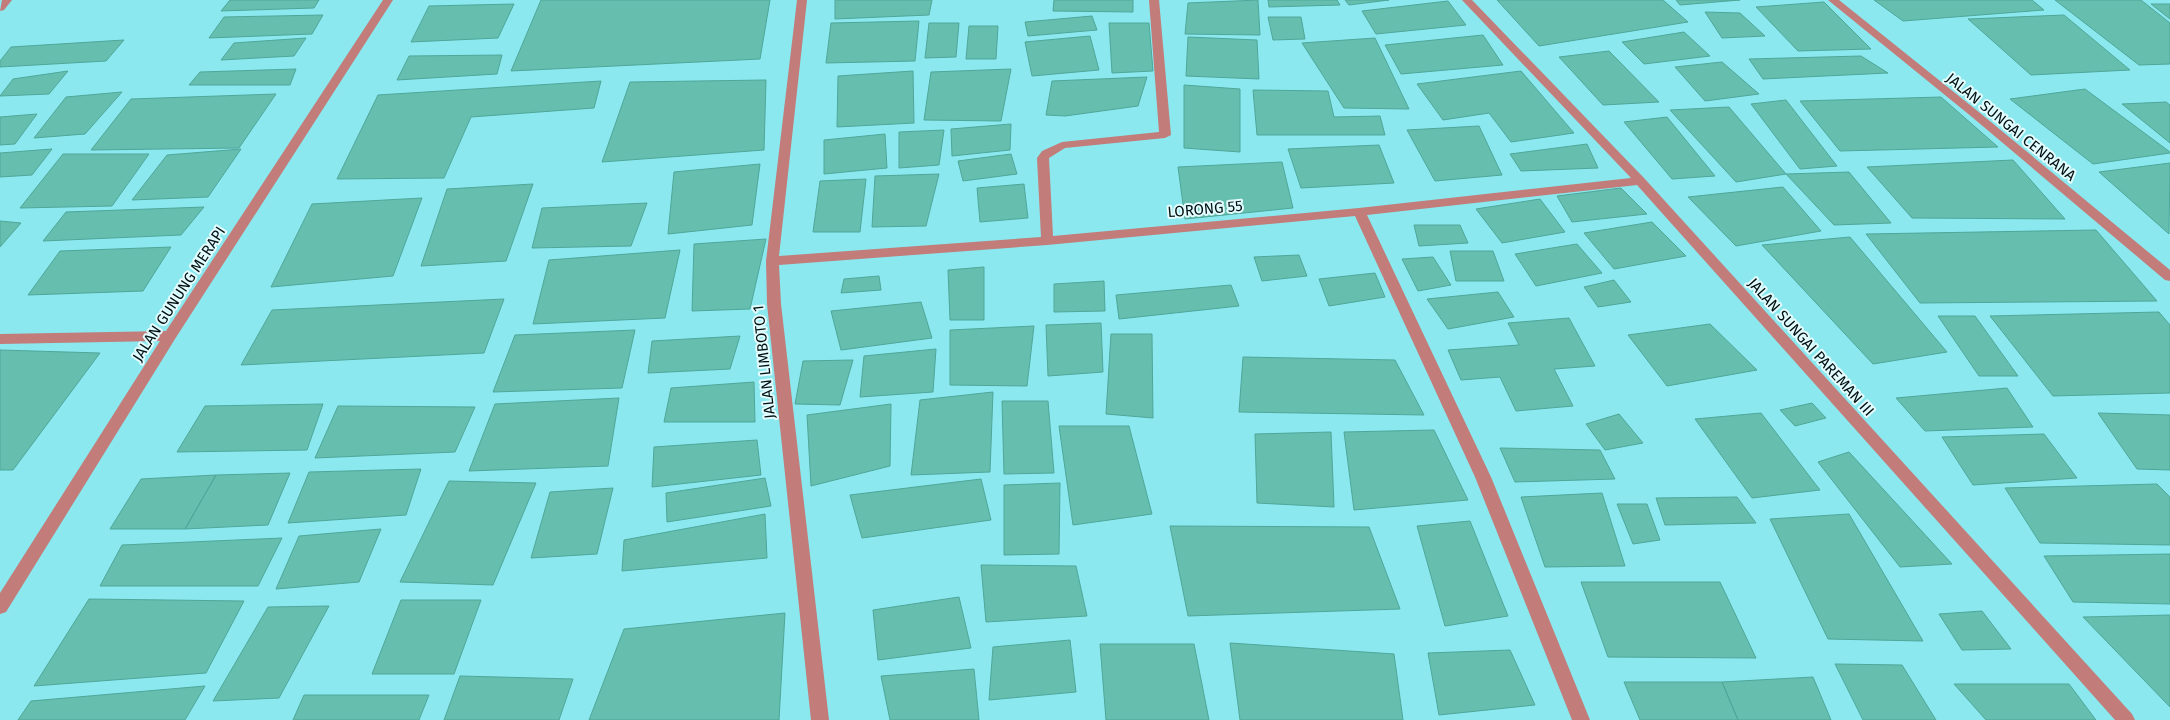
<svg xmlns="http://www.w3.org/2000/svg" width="2170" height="720" viewBox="0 0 2170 720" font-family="'Fira Sans',sans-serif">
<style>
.building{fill:#66beaf;stroke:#4ea799}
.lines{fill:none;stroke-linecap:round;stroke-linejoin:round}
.minor{fill:#c27c7a;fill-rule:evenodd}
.labels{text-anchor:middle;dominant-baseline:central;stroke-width:4;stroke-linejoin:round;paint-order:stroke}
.street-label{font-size:15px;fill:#000f11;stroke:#e3fcfe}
</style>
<rect width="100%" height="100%" fill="#8be8ee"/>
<path class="building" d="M230,0h89l-5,8 -93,3z
M541,0h229l-10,59 -249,12z
M835,0h97l-3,15 -94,4z
M1054,0h79v12l-80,-1z
M1258,0l2,35 -75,-1 3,-31z
M1268,0h69l3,5 -71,2z
M1345,0h44l-40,5z
M1497,0h166l25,22 -149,24z
M1676,0h64l-60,5z
M1874,0h158l12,10 -141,11z
M2055,0h86l29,23v41l-31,1z
M1448,1l18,24 -90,9 -14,-23z
M1824,2l47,47 -73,2 -42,-44z
M514,4l-16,34 -87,4 18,-36z
M2151,4h19v15z
M1705,12l35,1 25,23 -43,2z
M323,15l-11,19 -103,4 15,-21z
M2064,15l66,55 -99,5 -63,-56z
M1092,16l5,14 -69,6 -3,-14z
M1268,17h33l4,22 -32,1z
M919,21l-4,40 -89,2 5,-40z
M929,23h30l-3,34 -31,1z
M1109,23h40l4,48 -41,2z
M969,26h29l-2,33h-30z
M1684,32l26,24 -66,8 -22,-22z
M1483,35l20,30 -102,9 -16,-29z
M1090,36l9,34 -67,6 -7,-34z
M1188,37l69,3 2,39 -73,-3z
M306,38l-12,18 -73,4 13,-17z
M1375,38l34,71 -65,-1 -42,-65z
M124,40l-18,21 -106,6v-6l11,-14z
M1609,51l50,51 -56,3 -44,-48z
M502,55l-5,19 -100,6 12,-24z
M1861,56l27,17 -125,6 -14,-20z
M1722,62l37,32 -54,7 -30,-34z
M296,69l-6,16h-101l11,-13z
M1011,69l-10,52 -77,-1 7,-48z
M68,71l-19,23 -49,2 13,-17z
M913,71l1,52 -77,4 1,-51z
M1521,71l53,62 -63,9 -22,-29 -46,7 -26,-36z
M1147,77l-9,29 -73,10 -19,-1 6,-34z
M766,80l-2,70 -162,12 28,-80z
M601,81l-7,27 -123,9 -27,61 -107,1 41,-84z
M1184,85l56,4v63l-56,-4z
M2085,89l85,63v1l-77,11 -83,-65z
M1253,90l75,1 6,26 46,-1 5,19h-128z
M122,92l-37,42 -51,4 32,-41z
M276,94l-37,54 -148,2 40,-51z
M1941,97l57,50 -158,4 -40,-50z
M1786,100l51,66 -37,3 -49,-65z
M2166,102l4,3v38l-48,-39z
M1729,107l57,67 -50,8 -66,-72z
M37,114l-22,30 -15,1v-28z
M1667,117l48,59 -43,3 -48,-57z
M1011,124l-1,26 -58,6 -1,-27z
M1479,126l23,49 -67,6 -28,-51z
M944,130l-5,35 -40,3v-36z
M885,134l2,34 -63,6v-34z
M1587,144l11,24 -77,3 -11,-17z
M1379,145l15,38 -93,5 -13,-39z
M52,149l-20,26 -32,2v-24z
M241,149l-33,48 -76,3 35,-45z
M63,154h86l-37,52 -92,2z
M1011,154l6,20 -54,7 -5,-20z
M2013,160l52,59 -153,-1 -45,-51z
M1282,162l11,46 -108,11 -7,-52z
M2170,163l-1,71 -70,-62z
M760,164l-8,61 -84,9 6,-62z
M1849,172l42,51 -57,2 -48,-51z
M939,174l-13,52 -54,1 3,-51z
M866,179l-6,53h-47l7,-51z
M533,184l-27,77 -85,5 26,-77z
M1024,184l4,34 -48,4 -3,-34z
M1783,187l38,44 -85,15 -48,-49z
M1621,188l26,26 -75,8 -15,-26z
M422,198l-29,78 -122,11 41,-83z
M1540,199l25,33 -63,11 -26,-34z
M647,203l-16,43 -99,2 10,-40z
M204,207l-23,28 -138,6 23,-29z
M0,221l21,2 -21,24z
M1652,222l34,34 -72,13 -30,-36z
M1414,225h46l8,18 -49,3z
M2096,230l61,71 -237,2 -54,-69z
M1850,237l97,115 -74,12 -111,-119z
M766,239l-16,70 -58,2 2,-67z
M1577,244l25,29 -66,13 -21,-32z
M171,247l-28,44 -115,4 32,-44z
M680,250l-15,68 -132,6 16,-64z
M1450,251h43l11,30h-48z
M1299,255l8,21 -45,5 -8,-24z
M1433,257l18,28 -33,6 -16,-32z
M984,267v53h-34l-2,-50z
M1375,273l10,24 -56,9 -10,-27z
M879,276l2,14 -40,3 3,-14z
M1614,280l17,22 -33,5 -14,-20z
M1104,281l1,30 -51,1v-28z
M1231,285l8,21 -120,13 -3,-24z
M1498,292l16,25 -66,12 -21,-30z
M504,299l-20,54 -243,12 31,-55z
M921,302l11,36 -91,12 -10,-39z
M2159,312l11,13v68l-117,3 -63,-80z
M1938,316h37l43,60h-39z
M1569,318l26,48 -41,3 19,37 -57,5 -16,-34 -39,3 -13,-30 71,-5 -11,-22z
M1101,323l2,49 -55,4 -2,-51z
M1710,324l47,46 -90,16 -39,-51z
M1034,326l-7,60 -77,-1v-55z
M635,330l-13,58 -129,4 22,-57z
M1111,334h41l1,84 -47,-4z
M740,336l-10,33 -82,4 4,-32z
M936,349l-3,43 -73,5 4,-41z
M0,350l100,3 -87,117h-13z
M1243,357l152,3 29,55 -185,-3z
M853,360l-13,45 -45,-1 8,-43z
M754,382l1,40h-91l7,-34z
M2007,388l26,39 -108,4 -29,-33z
M993,392l-3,80 -79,3 9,-75z
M619,398l-11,68 -139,5 26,-67z
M1002,401h46l6,72 -50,1z
M1812,403l14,15 -31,8 -15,-16z
M323,404l-16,46 -130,2 28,-46z
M891,404l-1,62 -79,20 -4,-71z
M338,406l137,1 -20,45 -140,6z
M1761,413l59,77 -68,8 -57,-79z
M2098,413l72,2v55l-33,-1z
M1619,414l24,29 -38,7 -19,-26z
M1059,426h70l23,88 -79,11z
M1434,430l34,70 -114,10 -10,-78z
M1331,432l3,75 -77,-4 -2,-69z
M2044,434l33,44 -104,7 -31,-48z
M757,440l4,35 -109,12 2,-40z
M1500,448l100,2 15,29 -100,3z
M1849,452l103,112 -52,3 -82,-105z
M421,469l-15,46 -118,8 21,-51z
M290,473l-22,52 -83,4 31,-54z
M216,475l-31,54h-75l31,-50z
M765,478l6,28 -104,16 -1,-29z
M981,479l10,41 -129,18 -12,-43z
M449,481l87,2 -43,102 -93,-3z
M1060,483l-1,71 -55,1v-70z
M2157,484l13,13v48l-130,-2 -35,-55z
M613,488l-16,66 -66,4 19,-66z
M1602,493l23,73 -80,1 -24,-70z
M1737,497l19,26 -91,2 -9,-27z
M1617,504h30l13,36 -27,4z
M765,514l2,44 -145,13 2,-31z
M1849,514l74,127 -95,-2 -58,-120z
M1470,521l38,95 -63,10 -28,-100z
M1170,526l199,1 31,82 -212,7z
M381,529l-22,53 -83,7 23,-53z
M282,538l-24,48h-158l22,-41z
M2170,554v50l-97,-2 -29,-46z
M981,565l95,1 11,50 -101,6z
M1581,582h139l36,76 -148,-1z
M959,597l12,51 -93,12 -5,-50z
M89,599l155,2 -38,72 -172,13z
M401,600h80l-27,74h-82z
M329,606l-50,92 -66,3 55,-94z
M1982,611l29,38 -49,1 -23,-36z
M785,613l-6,107h-190l35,-91z
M2170,615v92l-87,-90z
M1070,640l6,52 -87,8 4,-53z
M1230,643l164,11 9,66h-163z
M1100,644h94l15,76h-103z
M1510,650l25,55 -96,10 -11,-62z
M1835,664l67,1 34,55h-73z
M974,669l5,51h-89l-9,-44z
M460,676l113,3 -14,41h-115z
M1813,677l18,43h-93l-16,-38z
M1624,682h98l16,38h-98z
M1954,684h115l27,36h-110z
M205,686l-20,34h-167l13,-19z
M304,695h125l-10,25h-126z"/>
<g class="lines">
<path class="minor" d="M2,0h10l-8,10 -4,1z
M383,0h10l-218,339 -169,273 -6,2v-21l160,-252 -160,3v-10l166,-3z
M797,0h10l-28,256 262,-19 -4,-79 5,-7 20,-9 97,-10 -10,-132h10l12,135 -6,3 -100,10 -16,10 4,78 306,-28 272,-30 -169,-178h10l172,178 488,536 3,6h-20l-478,-535 -270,30 124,262 99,243h-18l-97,-243 -120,-261 -308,29 -268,20 2,39 48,416h-18l-44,-416 -1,-43z
M1828,0h11l141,113 190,157v11l-5,-1 -193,-163z"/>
</g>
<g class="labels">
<g class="street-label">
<text transform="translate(2011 127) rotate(39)">JALAN SUNGAI CENRANA</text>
<text transform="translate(1205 209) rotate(-5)">LORONG 55</text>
<text transform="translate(179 294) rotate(-57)">JALAN GUNUNG MERAPI</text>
<text transform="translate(1811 347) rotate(48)">JALAN SUNGAI PAREMAN III</text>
<text transform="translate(764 362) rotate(-96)">JALAN LIMBOTO 1</text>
</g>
</g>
</svg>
